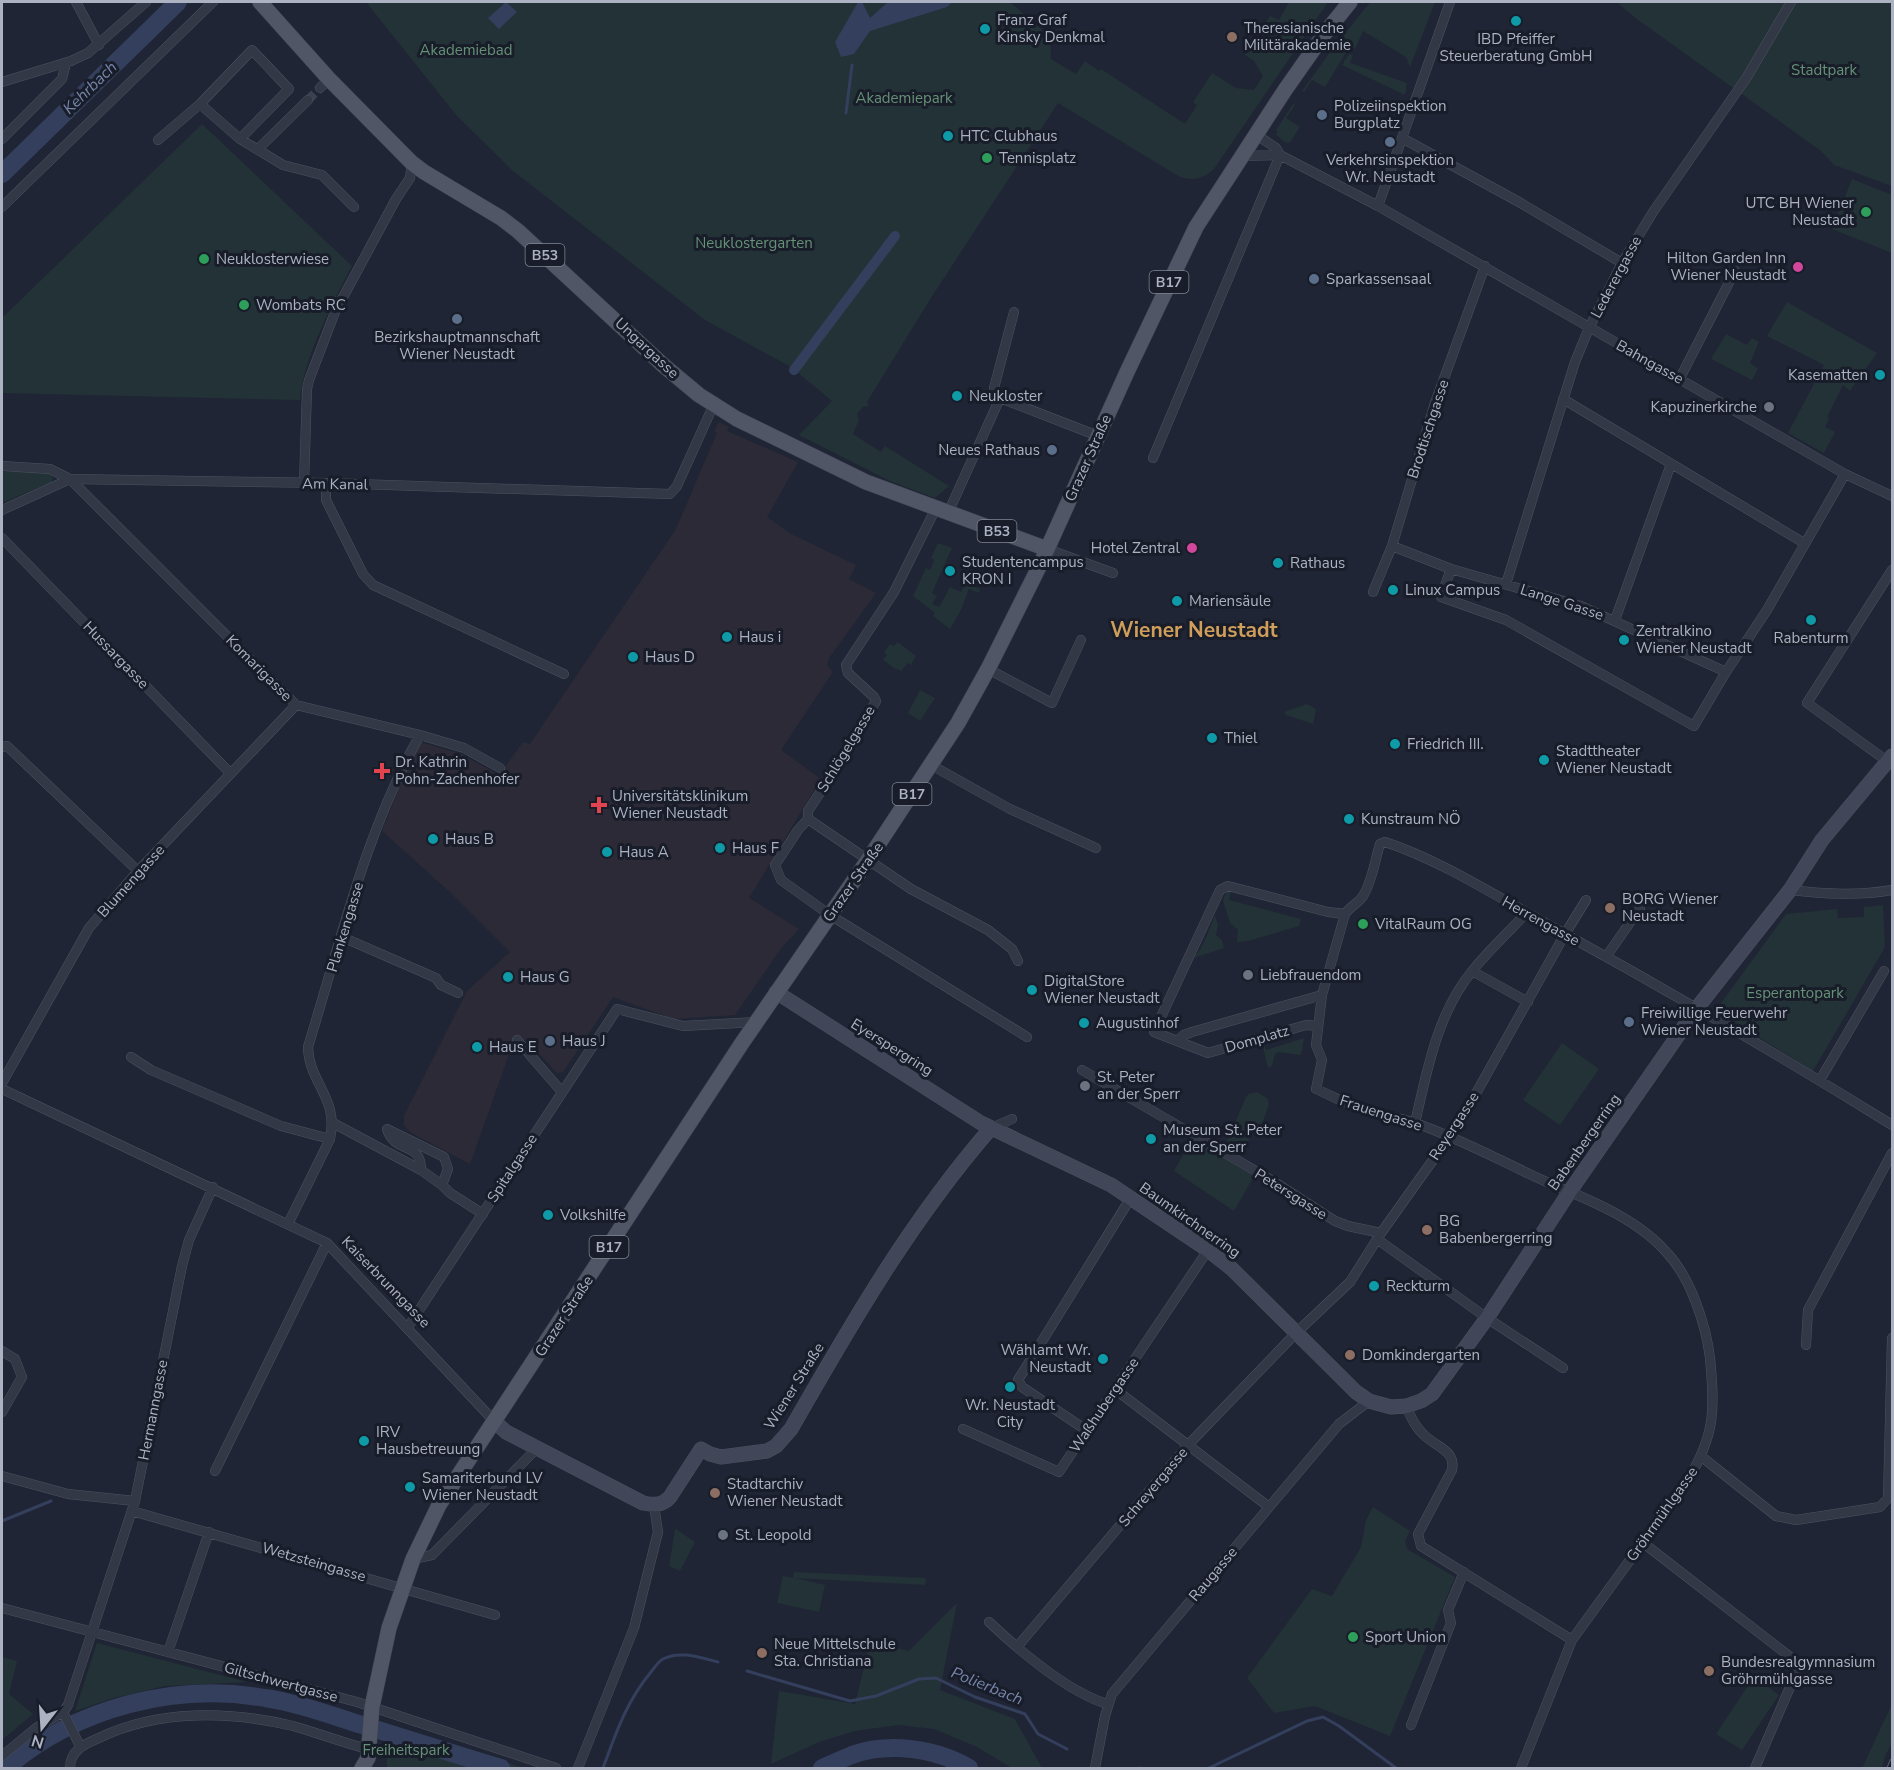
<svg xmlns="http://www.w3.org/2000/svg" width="1894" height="1770" viewBox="0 0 1894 1770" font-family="'Nunito Sans',sans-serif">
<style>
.medical{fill:#2d2a37}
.green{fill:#223236}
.water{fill:#333f5c}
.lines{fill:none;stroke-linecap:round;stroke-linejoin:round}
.stream{stroke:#333f5c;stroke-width:3}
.canal{stroke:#333f5c;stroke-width:10}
.river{stroke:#333f5c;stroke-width:18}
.street-tunnel{stroke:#3b4150;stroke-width:9;stroke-dasharray:9 4.5;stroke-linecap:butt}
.street-casing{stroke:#4d5260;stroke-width:10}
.secondary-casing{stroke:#4d5260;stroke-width:15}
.primary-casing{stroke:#3c414f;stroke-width:16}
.street{stroke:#323845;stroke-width:9}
.secondary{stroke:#414658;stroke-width:14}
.primary{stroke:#505665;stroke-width:15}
.rail-casing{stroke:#545b6c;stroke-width:5}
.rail{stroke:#181d29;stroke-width:3;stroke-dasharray:9;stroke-linecap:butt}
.culture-dot{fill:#0f9aa8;stroke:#181d29;stroke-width:2}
.education-dot{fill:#8d6e63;stroke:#181d29;stroke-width:2}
.service-dot{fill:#5c6f8a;stroke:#181d29;stroke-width:2}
.leisure-dot{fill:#2e9e5b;stroke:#181d29;stroke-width:2}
.hotel-dot{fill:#d1479c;stroke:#181d29;stroke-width:2}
.worship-dot{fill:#6b7280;stroke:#181d29;stroke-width:2}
.health-dot{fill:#e0444e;stroke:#181d29;stroke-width:2}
.labels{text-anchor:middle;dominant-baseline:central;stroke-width:6;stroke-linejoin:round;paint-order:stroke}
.shield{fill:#181d29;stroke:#808594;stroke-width:1.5}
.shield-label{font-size:14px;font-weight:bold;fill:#acb2c2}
.poi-label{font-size:15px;fill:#acb2c2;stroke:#181d29;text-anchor:start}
.park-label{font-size:15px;fill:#659176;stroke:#181d29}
.street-label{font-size:15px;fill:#acb2c2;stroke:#181d29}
.water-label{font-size:16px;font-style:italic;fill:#7585aa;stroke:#181d29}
.district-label{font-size:21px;font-weight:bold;fill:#cf9e5b;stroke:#181d29}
</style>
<rect width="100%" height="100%" fill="#1f2534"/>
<path class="medical" d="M719,422l10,5 -2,4 71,31 -31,55 24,17 65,31 -7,14 27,14 -47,65 -2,7 6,7 -52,78 40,29 -72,119 50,31 -17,18 -47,68 -62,4 -60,-22 -50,75 -6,1 -31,-34 -18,18 -38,107 -60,-32 -6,-7v-9l63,-125 43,-39 -60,-60 -68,-61 26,-65 12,-24 41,12 38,21 24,-33 7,2 146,-215 41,-96 -3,-2z"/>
<path class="green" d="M366,2h644l40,35 1,22 25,15 9,-13 14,10 2,-2 84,55 12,-19 -4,-3 19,-29 24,15 18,2 9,-14 -9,-15 -9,-6 25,-39 9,4 10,-18h39l-114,167c-11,10 -20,12 -34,8l-122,-74 -129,198 -62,101 2,4 -6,1 -6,7 2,6 -6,14 28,18 4,-6 64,40 -14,12 -45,-17 -91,-46 33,-34 -41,-34 -86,-47 -192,-149 -56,-55z
M1370,2h65l-25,65 -4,-10 -43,-26 -8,18 -15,-9z
M1617,2h275v184l-58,-21 -13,-14 -187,-134z
M1336,44l11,7 -22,36 -13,-7 -8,12 -2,-1z
M1349,54l4,1 -3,8 57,20 -2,12 -63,-30z
M1293,104l2,1 -9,13 14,9 -10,15 -4,1 -10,-8 2,-3 -2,-2z
M202,124l150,142c-19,36 -49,93 -52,134l-298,-7v-75z
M1852,179l40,16v58l-60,-24z
M1787,302l90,51 -27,38 -7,-6 -16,32 2,2 -4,8 10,5 -11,21 -36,-20 36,-68 -57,-29z
M1726,334l21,11 5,-7 7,4 -9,21 8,6 -6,11 -41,-21z
M28,471l21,2 4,5 -1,4 -50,21v-31z
M938,543l14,5 -20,45 5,3 -5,8 7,3 11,-20 11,5 5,-9 14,6 -1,4 -10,-4 -8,21 -11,19 -17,-13 2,-3 -22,-17 13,-28 4,2 4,-10 -3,-2z
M898,642l18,14 -5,9 -3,-2 -7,8 -3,-2 -1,1 -14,-10 4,-5 -3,-3 6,-8 4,2z
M920,690l15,8 -15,23 -12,-8z
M1307,704l9,5 -3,15 -27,-9 -2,-3z
M1231,891l-2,9 72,19 -2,7 -51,15 -11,1 1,-12 -8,-7 -7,-23 3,-7z
M1883,905l2,42 -72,124 -97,-61 70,-96 51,-5 1,9 26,-1v-10z
M1215,915l3,10 -2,10 6,5 2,8 -34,11 1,-4h5c10,-12 13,-27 19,-40z
M1304,1038l-3,17 -23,-3 -3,2 -3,12 -4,2 -6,-25 1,-1 3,8z
M1562,1043l37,26 -39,56 -37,-25z
M1257,1092l10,6 2,6 -9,26 -6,-2 -11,26 -17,-10 20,-47 3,-3z
M1192,1139l62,37 -20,35 -60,-40z
M1373,1507l37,24 -5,10 2,8 48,28 -65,159 -75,-30 -41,7 -27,-35 65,-89 20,7 29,-49 5,-27z
M676,1529l19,13 -15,29 -11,-5 6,-36z
M794,1572l132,6 -1,7 -130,-7 30,7 -6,27 -42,-9 6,-27 10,2z
M957,1603l-17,87 75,29 27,49h-30l-35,-21 -43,-18 -36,-4 -43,6 -36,11 -48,22 8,-73 76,13 15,-62 39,9z
M97,1643l150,39 -82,4 -51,12 -39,13z
M2,1657l15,4 -8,33 24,20 -31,26z
M1754,1677l25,18 -37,55 -26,-16z
M1892,1704v39l-7,13 -3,12h-20z
M388,1725l136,43h-137l-1,-26z"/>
<path class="water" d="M506,2l11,10 -18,17 -11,-11z
M858,2h4l8,16 18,-16h64l-5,5 -77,24 -16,23 -13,3 -6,-15z"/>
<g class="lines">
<path class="stream" d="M846,113l6,-48
M2,1521l49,-20
M747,1671l103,30 26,-5 43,-17 17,-1 39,19 50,17 13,20 29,15
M603,1768c13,-35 23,-66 48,-96 3,-4 8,-11 12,-13 17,-9 38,-1 55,3
M1139,1768h1
M1209,1768l98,-47 16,-4 16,9 57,42"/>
<path class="canal" d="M794,370l101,-134"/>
<path class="river" d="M2,174l176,-172
M6,1768c69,-60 169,-86 259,-70 33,5 65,17 97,27 46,14 92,29 139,43
M822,1768c10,-4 20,-9 30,-13 36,-13 84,-7 117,13"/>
<path class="street-tunnel" d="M308,100l12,-12"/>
<g class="street-casing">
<path id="street" d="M76,2l23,43
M2,82l69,-21 17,-8 58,-51
M320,88l9,-9
M200,104l40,35 43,26 39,10 32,32
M1255,134l21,14 4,7
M1402,138l117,64 103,61
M2,139l60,-60 4,-16
M158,140l42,-36 52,-54 37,39 -49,50
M258,149l50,-49
M1241,156l39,-1 98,51 467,268 47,22
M1378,206l72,-204
M2,207l211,-205
M1680,378l55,-107
M1000,398l98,38
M1563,399l241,144
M1153,458l127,-303
M2,466l48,3 20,10 256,4 344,11 7,-8 37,-82
M70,479l226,226 124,30 44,13 36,20
M326,483v17l37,74 10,11 191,89
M304,484l3,-95 2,-9 26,-68 61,-113 14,-21 2,-15
M936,508l-42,84 -48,73 2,8 26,24 2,4 -27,47 -41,63v8l-10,11 -23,35 6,15 49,35 197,122
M2,510l68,-31
M948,513l52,-115 -6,-10 20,-76
M2,538l228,235
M1392,546l59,23 130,37 145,66
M1047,549l66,24
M1451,569l-10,28 65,23 188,106 32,-54 41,-62 78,-136
M1506,584l69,-222 14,-34 33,-65 31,-51 94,-135 44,-75
M1373,592l19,-46 43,-143 50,-137
M1615,620l56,-156
M988,669l64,34 29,-63
M2,747l5,-1 131,125
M1887,761l-80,-58 85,-133
M931,765l79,44 86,39
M808,819l103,70 77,41 24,19 6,12
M1790,890c35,4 68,6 102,0
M342,937l94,41 5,7 17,8
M1606,957l34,-49
M1472,971l56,31
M1318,1026l-12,-1 -98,28 -54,-21 66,-142 8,-4 100,26 17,2
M517,1040l45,52
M1177,1041l7,-6 8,-3 130,-37
M131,1057l20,13 130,56 49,13
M1082,1070l191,111 62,40 13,5 33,7
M1820,1080l64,-109
M2,1083l87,-155 49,-57 158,-166
M2,1089l325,154 168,179
M333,1123l88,47 21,15 8,8 33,21
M1415,1123c12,-52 22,-110 58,-153 16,-20 36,-38 53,-57
M991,1128l21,-9
M421,1170c0,-30 -26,-15 -34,-41l57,28 4,12 -6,16
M288,1224l42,-85c9,-42 -21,-55 -22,-92 32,-104 58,-217 112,-312
M1377,1239l110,79 76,50
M408,1327l209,-318 66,17 74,-4
M1806,1345l2,-35 84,-157
M2,1351l13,8 7,18 -20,35
M1116,1390l153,117
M1406,1406c5,11 9,21 18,29 12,12 32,15 28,35l-34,64 3,12 151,94
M963,1429l96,43 149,-222
M1086,1430l-64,-43 -4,-7 112,-181
M1702,1457l74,59 20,4 84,-13 8,-9 4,-160
M215,1471l112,-228
M2,1476l66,18 67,7
M132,1511l363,104
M1642,1542l147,114 8,15 -42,97
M413,1559l19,-4 105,-107
M2,1608l355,94 199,66
M989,1622c32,30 77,69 118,82
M1017,1647l171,-202 108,-112 54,-51 31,-49 79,-111 105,-188 21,-34
M168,1652l41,-120
M63,1712l17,34
M1411,1725l40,-102 -3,-13 16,-38
M2,1756l34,-28 27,-16 5,-7 67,-204 47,-235 7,-26 24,-53
M70,1768c0,-18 15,-24 29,-30 60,-29 131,-27 194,-12 25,7 50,17 75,23
M578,1768l56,-140 24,-96 -4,-27
M1095,1768l10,-52 7,-22 227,-270 30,-23
M1521,1768l51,-128 116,-160c27,-46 27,-69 22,-122 -4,-33 -19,-79 -42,-104 -28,-33 -73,-52 -112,-68 -47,-20 -91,-46 -141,-63 -19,-6 -39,-9 -57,-15 -14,-5 -28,-13 -42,-19l6,-29 -6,-15 6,-50 23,-81c5,-8 13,-10 18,-18 9,-14 12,-36 17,-52l5,-2c55,18 111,54 162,82 117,64 232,131 345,201"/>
</g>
<g class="secondary-casing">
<path id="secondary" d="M776,992l205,131 130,62 97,65 23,18 125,124 13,9 22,6 15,-1 15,-5 11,-7 55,-76 83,-127 127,-183 93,-118 32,-50 70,-84
M495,1422l11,10 137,71c10,2 19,3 27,-6l31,-48 9,5 11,3 46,-6 9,-5 15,-17c60,-105 120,-209 200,-301"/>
</g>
<g class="primary-casing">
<path id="primary" d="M260,2l69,77 83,84 12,9 77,46 17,13 145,134 36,30 38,24 129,63 181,67
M362,1768l6,-10 4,-51 17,-79 24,-69 26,-54 303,-462 126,-183 90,-137 30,-54 52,-104 87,-193 69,-145 89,-137 40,-57 25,-31"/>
</g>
<use href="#street" class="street"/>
<use href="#secondary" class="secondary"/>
<use href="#primary" class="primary"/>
<g class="rail-casing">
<path id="rail" d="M1889,1768l3,-7"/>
</g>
<use href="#rail" class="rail"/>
</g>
<g class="culture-dot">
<circle cx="1516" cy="21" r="6"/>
<circle cx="985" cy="29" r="6"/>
<circle cx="948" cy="136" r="6"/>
<circle cx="1880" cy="375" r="6"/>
<circle cx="957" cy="396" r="6"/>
<circle cx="1278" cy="563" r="6"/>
<circle cx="950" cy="571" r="6"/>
<circle cx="1393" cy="590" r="6"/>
<circle cx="1177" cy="601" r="6"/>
<circle cx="1811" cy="620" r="6"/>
<circle cx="727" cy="637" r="6"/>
<circle cx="1624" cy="640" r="6"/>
<circle cx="633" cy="657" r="6"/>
<circle cx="1212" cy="738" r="6"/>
<circle cx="1395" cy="744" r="6"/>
<circle cx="1544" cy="760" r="6"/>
<circle cx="1349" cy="819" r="6"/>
<circle cx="433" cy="839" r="6"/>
<circle cx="720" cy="848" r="6"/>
<circle cx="607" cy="852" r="6"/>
<circle cx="508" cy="977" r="6"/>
<circle cx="1032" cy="990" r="6"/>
<circle cx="1084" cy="1023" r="6"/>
<circle cx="477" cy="1047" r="6"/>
<circle cx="1151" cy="1139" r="6"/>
<circle cx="548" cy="1215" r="6"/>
<circle cx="1374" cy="1286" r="6"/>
<circle cx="1103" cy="1359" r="6"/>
<circle cx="1010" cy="1387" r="6"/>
<circle cx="364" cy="1441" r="6"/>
<circle cx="410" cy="1487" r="6"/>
</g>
<g class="education-dot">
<circle cx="1232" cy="37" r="6"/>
<circle cx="1610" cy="908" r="6"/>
<circle cx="1427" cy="1230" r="6"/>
<circle cx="1350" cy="1355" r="6"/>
<circle cx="715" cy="1493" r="6"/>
<circle cx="762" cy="1653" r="6"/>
<circle cx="1709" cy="1671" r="6"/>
</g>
<g class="service-dot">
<circle cx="1322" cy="115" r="6"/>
<circle cx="1390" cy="142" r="6"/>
<circle cx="1314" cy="279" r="6"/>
<circle cx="457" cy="319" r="6"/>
<circle cx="1052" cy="450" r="6"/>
<circle cx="1629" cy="1022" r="6"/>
<circle cx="550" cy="1041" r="6"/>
</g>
<g class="leisure-dot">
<circle cx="987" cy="158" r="6"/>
<circle cx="1866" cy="212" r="6"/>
<circle cx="204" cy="259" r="6"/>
<circle cx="244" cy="305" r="6"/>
<circle cx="1363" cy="924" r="6"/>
<circle cx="1353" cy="1637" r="6"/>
</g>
<g class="hotel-dot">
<circle cx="1798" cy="267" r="6"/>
<circle cx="1192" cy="548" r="6"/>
</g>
<g class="worship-dot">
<circle cx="1769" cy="407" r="6"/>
<circle cx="1248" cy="975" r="6"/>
<circle cx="1085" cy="1086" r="6"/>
<circle cx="723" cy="1535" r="6"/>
</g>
<g class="health-dot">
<path d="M379 762h6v6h6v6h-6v6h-6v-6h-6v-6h6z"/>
<path d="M596 796h6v6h6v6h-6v6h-6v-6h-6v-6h6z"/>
</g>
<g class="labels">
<g class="shield">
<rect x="525.5" y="244" width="39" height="22" rx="4.5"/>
<rect x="1149.5" y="271" width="39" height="22" rx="4.5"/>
<rect x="977.5" y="520" width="39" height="22" rx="4.5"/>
<rect x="892.5" y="783" width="39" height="22" rx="4.5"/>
<rect x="589.5" y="1236" width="39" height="22" rx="4.5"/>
</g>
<g class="shield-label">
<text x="545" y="255">B53</text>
<text x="1169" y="282">B17</text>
<text x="997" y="531">B53</text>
<text x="912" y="794">B17</text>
<text x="609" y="1247">B17</text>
</g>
<g class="poi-label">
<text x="997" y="20">Franz Graf<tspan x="997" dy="17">Kinsky Denkmal</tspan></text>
<text x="1244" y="28">Theresianische<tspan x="1244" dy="17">Militärakademie</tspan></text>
<text x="1516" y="39" text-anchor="middle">IBD Pfeiffer<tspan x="1516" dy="17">Steuerberatung GmbH</tspan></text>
<text x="1334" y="106">Polizeiinspektion<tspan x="1334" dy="17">Burgplatz</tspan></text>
<text x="960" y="136">HTC Clubhaus</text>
<text x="999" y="158">Tennisplatz</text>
<text x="1390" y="160" text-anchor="middle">Verkehrsinspektion<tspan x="1390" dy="17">Wr. Neustadt</tspan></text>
<text x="1854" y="203" text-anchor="end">UTC BH Wiener<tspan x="1854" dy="17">Neustadt</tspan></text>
<text x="1786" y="258" text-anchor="end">Hilton Garden Inn<tspan x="1786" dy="17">Wiener Neustadt</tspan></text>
<text x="216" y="259">Neuklosterwiese</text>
<text x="1326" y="279">Sparkassensaal</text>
<text x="256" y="305">Wombats RC</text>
<text x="457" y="337" text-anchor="middle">Bezirkshauptmannschaft<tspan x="457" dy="17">Wiener Neustadt</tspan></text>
<text x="1868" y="375" text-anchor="end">Kasematten</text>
<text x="969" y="396">Neukloster</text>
<text x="1757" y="407" text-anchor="end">Kapuzinerkirche</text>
<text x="1040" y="450" text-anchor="end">Neues Rathaus</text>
<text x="1180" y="548" text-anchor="end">Hotel Zentral</text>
<text x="962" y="562">Studentencampus<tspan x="962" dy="17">KRON I</tspan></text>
<text x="1290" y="563">Rathaus</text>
<text x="1405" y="590">Linux Campus</text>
<text x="1189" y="601">Mariensäule</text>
<text x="1636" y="631">Zentralkino<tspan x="1636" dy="17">Wiener Neustadt</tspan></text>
<text x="739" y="637">Haus i</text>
<text x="1811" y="638" text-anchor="middle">Rabenturm</text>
<text x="645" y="657">Haus D</text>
<text x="1224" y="738">Thiel</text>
<text x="1407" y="744">Friedrich III.</text>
<text x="1556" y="751">Stadttheater<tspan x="1556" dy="17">Wiener Neustadt</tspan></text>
<text x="395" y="762">Dr. Kathrin<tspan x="395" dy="17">Pohn-Zachenhofer</tspan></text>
<text x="612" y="796">Universitätsklinikum<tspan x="612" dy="17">Wiener Neustadt</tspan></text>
<text x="1361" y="819">Kunstraum NÖ</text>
<text x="445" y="839">Haus B</text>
<text x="732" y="848">Haus F</text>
<text x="619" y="852">Haus A</text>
<text x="1622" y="899">BORG Wiener<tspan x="1622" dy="17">Neustadt</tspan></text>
<text x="1375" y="924">VitalRaum OG</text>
<text x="1260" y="975">Liebfrauendom</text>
<text x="520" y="977">Haus G</text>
<text x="1044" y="981">DigitalStore<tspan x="1044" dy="17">Wiener Neustadt</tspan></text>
<text x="1641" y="1013">Freiwillige Feuerwehr<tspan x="1641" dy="17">Wiener Neustadt</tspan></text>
<text x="1096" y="1023">Augustinhof</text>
<text x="562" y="1041">Haus J</text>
<text x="489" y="1047">Haus E</text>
<text x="1097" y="1077">St. Peter<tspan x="1097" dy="17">an der Sperr</tspan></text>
<text x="1163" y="1130">Museum St. Peter<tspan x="1163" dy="17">an der Sperr</tspan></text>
<text x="560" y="1215">Volkshilfe</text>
<text x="1439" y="1221">BG<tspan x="1439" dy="17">Babenbergerring</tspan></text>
<text x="1386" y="1286">Reckturm</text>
<text x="1091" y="1350" text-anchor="end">Wählamt Wr.<tspan x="1091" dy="17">Neustadt</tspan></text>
<text x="1362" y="1355">Domkindergarten</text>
<text x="1010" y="1405" text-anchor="middle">Wr. Neustadt<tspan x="1010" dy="17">City</tspan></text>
<text x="376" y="1432">IRV<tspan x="376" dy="17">Hausbetreuung</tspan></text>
<text x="422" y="1478">Samariterbund LV<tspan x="422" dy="17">Wiener Neustadt</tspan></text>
<text x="727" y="1484">Stadtarchiv<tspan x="727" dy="17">Wiener Neustadt</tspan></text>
<text x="735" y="1535">St. Leopold</text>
<text x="1365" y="1637">Sport Union</text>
<text x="774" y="1644">Neue Mittelschule<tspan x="774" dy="17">Sta. Christiana</tspan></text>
<text x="1721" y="1662">Bundesrealgymnasium<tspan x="1721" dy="17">Gröhrmühlgasse</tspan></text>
</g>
<g class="park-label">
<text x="466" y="50">Akademiebad</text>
<text x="1824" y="70">Stadtpark</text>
<text x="904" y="98">Akademiepark</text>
<text x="754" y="243">Neuklostergarten</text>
<text x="1795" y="993">Esperantopark</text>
<text x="406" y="1750">Freiheitspark</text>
</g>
<g class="street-label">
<text transform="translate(1616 277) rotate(-62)">Lederergasse</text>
<text transform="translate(647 348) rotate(43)">Ungargasse</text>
<text transform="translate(1650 362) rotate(29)">Bahngasse</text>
<text transform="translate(1428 429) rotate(-72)">Brodtischgasse</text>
<text transform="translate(1088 458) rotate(-66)">Grazer Straße</text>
<text transform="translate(335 484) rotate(1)">Am Kanal</text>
<text transform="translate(1562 602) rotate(18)">Lange Gasse</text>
<text transform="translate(116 655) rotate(46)">Hussargasse</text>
<text transform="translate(259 668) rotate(45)">Komarigasse</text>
<text transform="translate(846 749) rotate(-59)">Schlögelgasse</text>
<text transform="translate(131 881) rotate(-48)">Blumengasse</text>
<text transform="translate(853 882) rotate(-55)">Grazer Straße</text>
<text transform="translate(1541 921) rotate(29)">Herrengasse</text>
<text transform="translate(345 927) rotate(-73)">Plankengasse</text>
<text transform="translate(1257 1039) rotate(-16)">Domplatz</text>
<text transform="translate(892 1047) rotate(32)">Eyerspergring</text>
<text transform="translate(1381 1113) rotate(18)">Frauengasse</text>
<text transform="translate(1454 1126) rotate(-57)">Reyergasse</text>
<text transform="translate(1584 1142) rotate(-55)">Babenbergerring</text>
<text transform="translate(512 1168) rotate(-57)">Spitalgasse</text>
<text transform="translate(1291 1194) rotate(32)">Petersgasse</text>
<text transform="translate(1190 1220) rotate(35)">Baumkirchnerring</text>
<text transform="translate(386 1282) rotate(46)">Kaiserbrunngasse</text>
<text transform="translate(564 1316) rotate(-57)">Grazer Straße</text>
<text transform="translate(794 1386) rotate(-58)">Wiener Straße</text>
<text transform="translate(1104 1405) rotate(-56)">Waßhubergasse</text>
<text transform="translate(153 1410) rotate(-79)">Hermanngasse</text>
<text transform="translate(1153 1487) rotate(-50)">Schreyergasse</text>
<text transform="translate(1662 1514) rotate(-55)">Gröhrmühlgasse</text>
<text transform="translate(314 1562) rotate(16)">Wetzsteingasse</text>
<text transform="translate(1213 1574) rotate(-50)">Raugasse</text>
<text transform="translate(281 1682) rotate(15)">Giltschwertgasse</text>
</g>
<g class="water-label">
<text transform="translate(90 88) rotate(-44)">Kehrbach</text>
<text transform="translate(987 1686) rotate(22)">Polierbach</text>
</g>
<g class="district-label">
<text x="1194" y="630">Wiener Neustadt</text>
</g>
</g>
<rect width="1894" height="1770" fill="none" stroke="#acb2c2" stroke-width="6"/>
<g transform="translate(42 1728) rotate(197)" stroke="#181d29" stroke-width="4.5" paint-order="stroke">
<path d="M0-4.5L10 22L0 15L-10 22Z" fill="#acb2c2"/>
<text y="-9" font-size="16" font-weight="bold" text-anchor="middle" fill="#acb2c2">N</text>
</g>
</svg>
